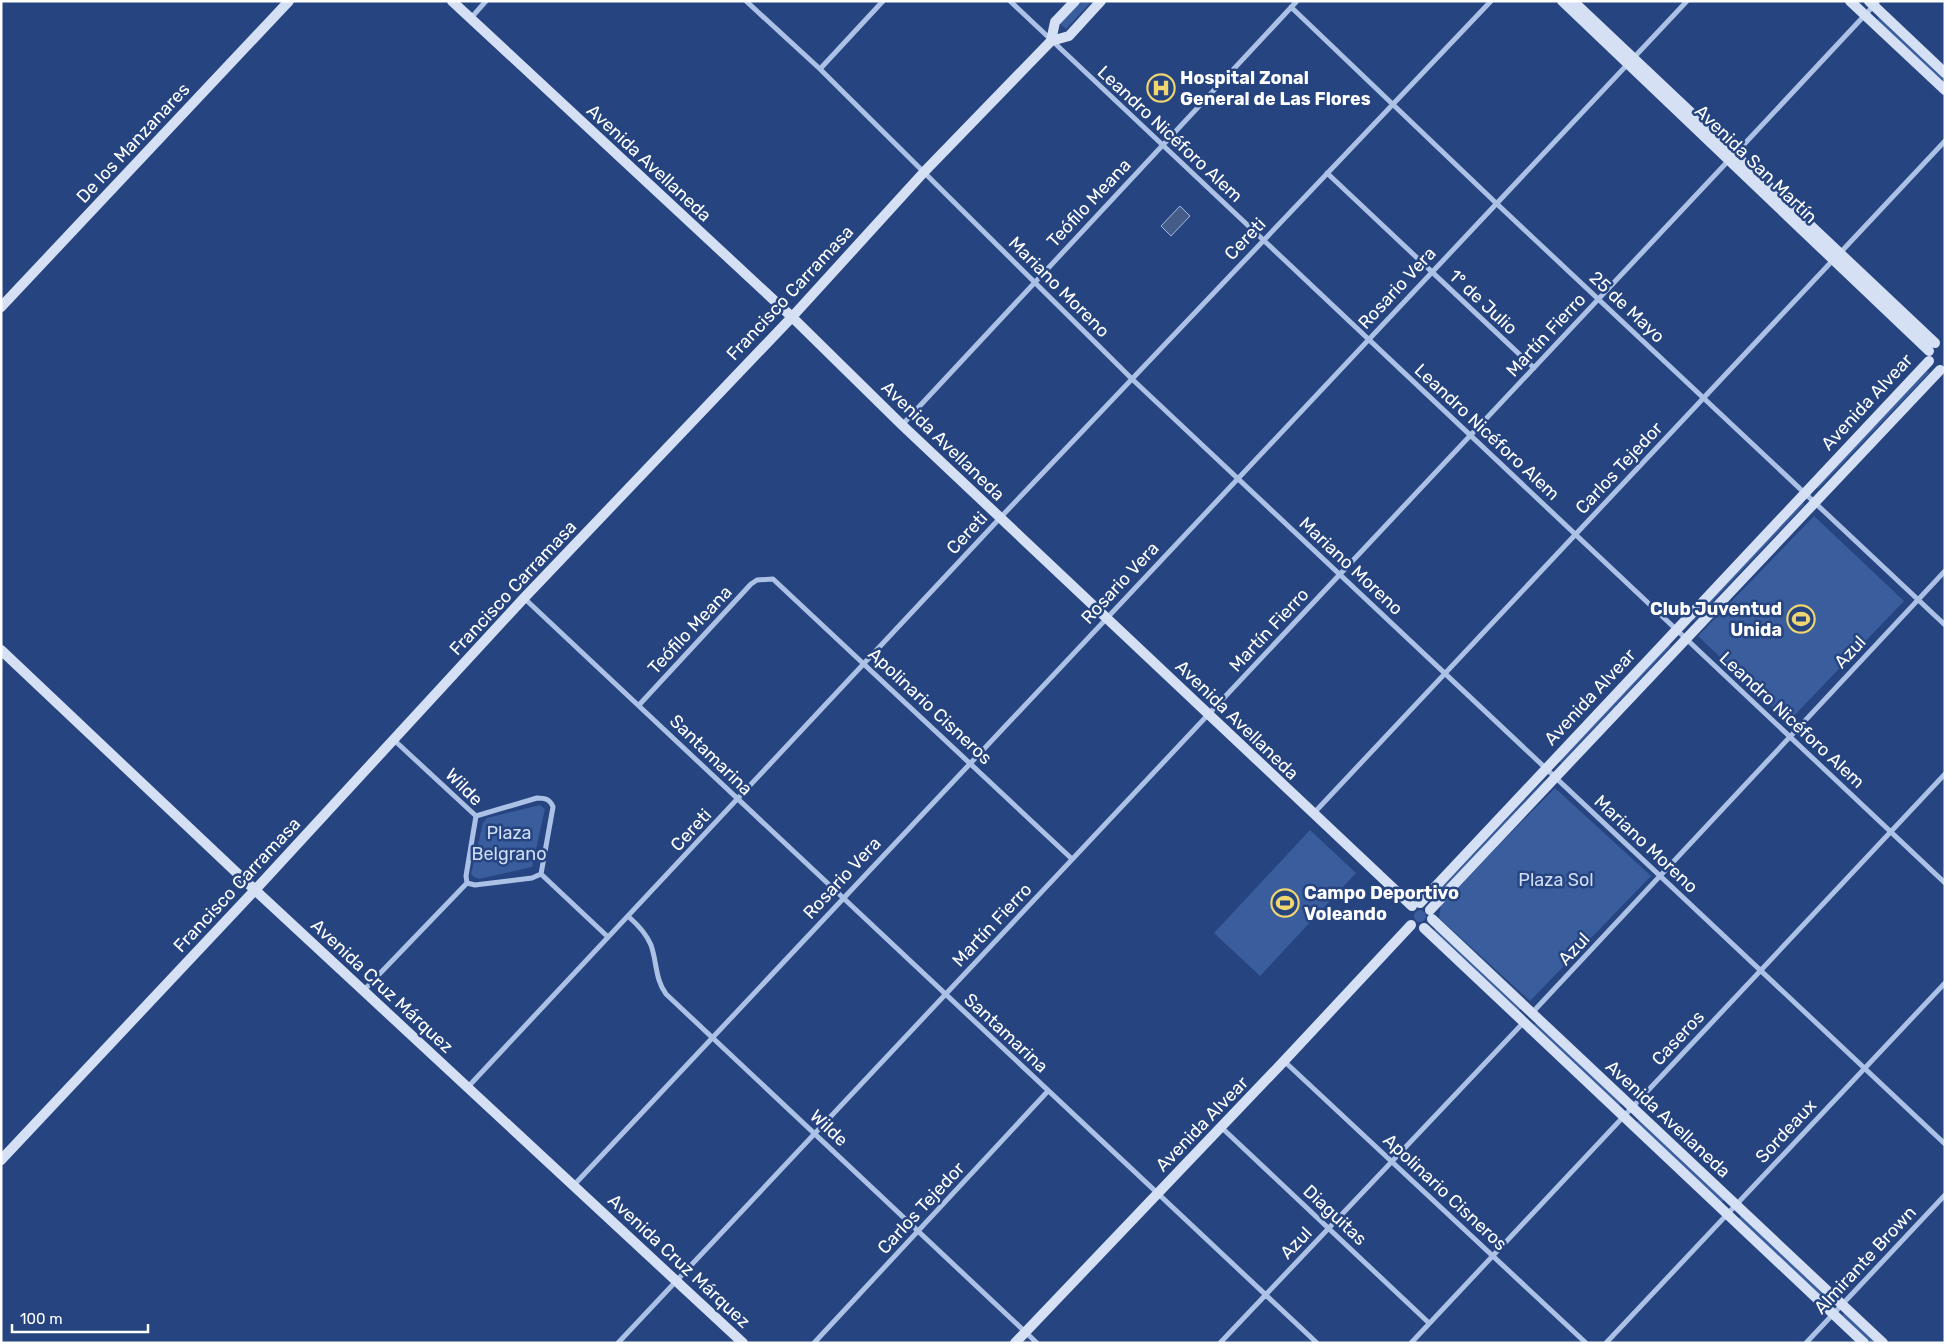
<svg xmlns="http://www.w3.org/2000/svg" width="1946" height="1344" viewBox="0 0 1946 1344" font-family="Rubik,sans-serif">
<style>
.green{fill:#3a5d9d}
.water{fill:#465c88;stroke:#a0bae6}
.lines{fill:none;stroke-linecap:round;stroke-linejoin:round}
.street{stroke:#acc1e6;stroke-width:5}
.secondary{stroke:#d5e0f5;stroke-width:10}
.labels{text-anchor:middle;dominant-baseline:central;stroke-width:5;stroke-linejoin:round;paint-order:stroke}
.poi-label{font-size:18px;font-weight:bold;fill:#fff;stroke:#26447f;text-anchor:start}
.street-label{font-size:18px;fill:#fff;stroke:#26447f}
.park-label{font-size:18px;fill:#cfddf5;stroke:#26447f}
</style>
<rect width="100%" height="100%" fill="#26447f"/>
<path class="green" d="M1080,1h12l-26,28 -7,-6z
M1880,16l65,61v7l-68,-64z
M1927,371l2,2 -111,116 -2,-2z
M1803,503l1,2 -110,116 -2,-2z
M1814,516l90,85 -116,121 -90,-86z
M1669,644l2,2 -110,117 -2,-2z
M1544,780l1,1 -110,117 -2,-2z
M1555,788l96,88 -121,125 -91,-83 2,-14z
M540,805l5,4 -13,58 -53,12 -5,-2 -3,-3 12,-51 4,-5z
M1310,830l46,43 -96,103 -46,-43z
M1414 916a6 6 0 1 1 12 0a6 6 0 1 1-12 0Z
M1437,928l84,80 -3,4 -85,-81z
M1538,1022l85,80 -4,4 -85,-81z
M1640,1119l84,81 -3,3 -85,-80z
M1741,1216l85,80 -3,4 -85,-81z
M1846,1312l32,31h-7l-29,-28z"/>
<path class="water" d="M1180,206l10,10 -19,20 -10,-10z"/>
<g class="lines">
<path class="street" d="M746,1l74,68 312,310 813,765
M1010,1l935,882
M1291,7l205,196 449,422
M471,18l15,-17
M820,69l63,-68
M1735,154l143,-153
M1327,173l207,195
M1840,253l105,-112
M902,425l395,-424
M524,598l793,745
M639,705l112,-121 6,-4 16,-1 299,280
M394,740l82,76 -10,60 1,7 8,2 57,-7 9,-4 67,63
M1313,814l521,-555
M476,816l61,-18c8,0 13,1 16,9l-12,67
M629,917c9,8 17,16 22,28 6,17 4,34 15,49l371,349
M364,990l103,-107
M1531,1014l414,-443
M1284,1061l302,282
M467,1088l533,-570 491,-517
M1221,1127l208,196
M574,1185l1113,-1184
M618,1343l1111,-1183
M814,1343l234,-252
M1220,1343l305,-322
M1411,1343l534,-569
M1606,1343l339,-360
M1806,1343l139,-148"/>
<path class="secondary" d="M452,1l340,316 110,108 510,481
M1562,1l367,350
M1573,1l362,342
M1850,1l95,89
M1869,1l76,72
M1051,41l4,-19 20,-21
M1,307l288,-306
M1,650l254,240 488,453
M1420,903l509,-542
M1430,910l510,-540
M1432,919l451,424
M1424,928l440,415
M1,1160l254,-270 269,-292 268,-281 132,-145 127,-131 18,-5 32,-35
M1015,1343l269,-282 127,-136"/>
</g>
<defs>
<g id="hospital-ring" transform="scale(1.4375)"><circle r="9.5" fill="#26447f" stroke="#efd671" stroke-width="1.5"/><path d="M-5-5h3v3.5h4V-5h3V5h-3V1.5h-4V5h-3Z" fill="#efd671"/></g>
<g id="stadium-ring" transform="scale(1.4375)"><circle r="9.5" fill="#26447f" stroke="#efd671" stroke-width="1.5"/><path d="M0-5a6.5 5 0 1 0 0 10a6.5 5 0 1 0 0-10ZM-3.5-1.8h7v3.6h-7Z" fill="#efd671"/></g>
</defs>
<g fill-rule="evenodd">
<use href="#hospital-ring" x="1161" y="88"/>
<use href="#stadium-ring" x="1801" y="619"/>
<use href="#stadium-ring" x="1285" y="903"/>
</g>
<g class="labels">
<g class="poi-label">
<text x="1180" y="78">Hospital Zonal<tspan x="1180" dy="21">General de Las Flores</tspan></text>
<text x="1782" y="609" text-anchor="end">Club Juventud<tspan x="1782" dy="21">Unida</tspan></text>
<text x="1304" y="893">Campo Deportivo<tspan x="1304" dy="21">Voleando</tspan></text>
</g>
<g class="street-label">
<text transform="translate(1170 134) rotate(43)">Leandro Nicéforo Alem</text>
<text transform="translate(133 143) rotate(-47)">De los Manzanares</text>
<text transform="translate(649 163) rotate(43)">Avenida Avellaneda</text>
<text transform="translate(1756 164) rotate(44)">Avenida San Martín</text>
<text transform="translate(1089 203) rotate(-47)">Teófilo Meana</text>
<text transform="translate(1245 239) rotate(-46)">Cereti</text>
<text transform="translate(1059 287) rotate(45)">Mariano Moreno</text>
<text transform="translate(1397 288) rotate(-47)">Rosario Vera</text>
<text transform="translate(790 293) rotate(-47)">Francisco Carramasa</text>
<text transform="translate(1483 302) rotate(43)">1° de Julio</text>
<text transform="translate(1627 307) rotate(43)">25 de Mayo</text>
<text transform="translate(1546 335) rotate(-47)">Martín Fierro</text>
<text transform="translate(1867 402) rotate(-47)">Avenida Alvear</text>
<text transform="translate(1487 432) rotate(43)">Leandro Nicéforo Alem</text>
<text transform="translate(943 441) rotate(44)">Avenida Avellaneda</text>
<text transform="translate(1619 468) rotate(-47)">Carlos Tejedor</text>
<text transform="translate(967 533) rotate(-47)">Cereti</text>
<text transform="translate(1351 566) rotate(43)">Mariano Moreno</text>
<text transform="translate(1120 583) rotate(-47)">Rosario Vera</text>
<text transform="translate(513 588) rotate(-47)">Francisco Carramasa</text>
<text transform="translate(690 630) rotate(-47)">Teófilo Meana</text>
<text transform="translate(1269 630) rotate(-47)">Martín Fierro</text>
<text transform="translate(1850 652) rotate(-47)">Azul</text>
<text transform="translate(1590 697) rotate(-47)">Avenida Alvear</text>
<text transform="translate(930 706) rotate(43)">Apolinario Cisneros</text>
<text transform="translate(1237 720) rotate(44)">Avenida Avellaneda</text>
<text transform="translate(1792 720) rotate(43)">Leandro Nicéforo Alem</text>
<text transform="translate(711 755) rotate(44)">Santamarina</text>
<text transform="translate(464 787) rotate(45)">Wilde</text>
<text transform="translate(691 830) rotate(-47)">Cereti</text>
<text transform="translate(1646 844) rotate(43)">Mariano Moreno</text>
<text transform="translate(842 878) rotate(-47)">Rosario Vera</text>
<text transform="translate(237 885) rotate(-47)">Francisco Carramasa</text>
<text transform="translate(992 925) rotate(-47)">Martín Fierro</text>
<text transform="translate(1574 949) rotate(-47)">Azul</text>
<text transform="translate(382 986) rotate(43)">Avenida Cruz Márquez</text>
<text transform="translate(1006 1033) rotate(43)">Santamarina</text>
<text transform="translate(1678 1038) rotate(-47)">Caseros</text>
<text transform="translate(1668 1119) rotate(43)">Avenida Avellaneda</text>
<text transform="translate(1202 1124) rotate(-46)">Avenida Alvear</text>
<text transform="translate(829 1128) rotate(43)">Wilde</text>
<text transform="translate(1786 1131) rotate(-47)">Sordeaux</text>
<text transform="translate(1445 1192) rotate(43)">Apolinario Cisneros</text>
<text transform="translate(921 1208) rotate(-47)">Carlos Tejedor</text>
<text transform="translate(1335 1215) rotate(43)">Diaguitas</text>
<text transform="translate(1296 1243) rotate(-46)">Azul</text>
<text transform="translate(1865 1260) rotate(-47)">Almirante Brown</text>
<text transform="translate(679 1261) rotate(43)">Avenida Cruz Márquez</text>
</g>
<g class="park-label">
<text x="509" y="833">Plaza<tspan x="509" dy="21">Belgrano</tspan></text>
<text x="1556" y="880">Plaza Sol</text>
</g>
</g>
<rect width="1946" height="1344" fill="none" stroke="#ffffff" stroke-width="5"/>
<path d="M12 1324v8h136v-8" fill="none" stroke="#ffffff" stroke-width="2.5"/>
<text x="20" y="1324" font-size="15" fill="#ffffff" stroke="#26447f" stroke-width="4" paint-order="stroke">100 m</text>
</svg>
